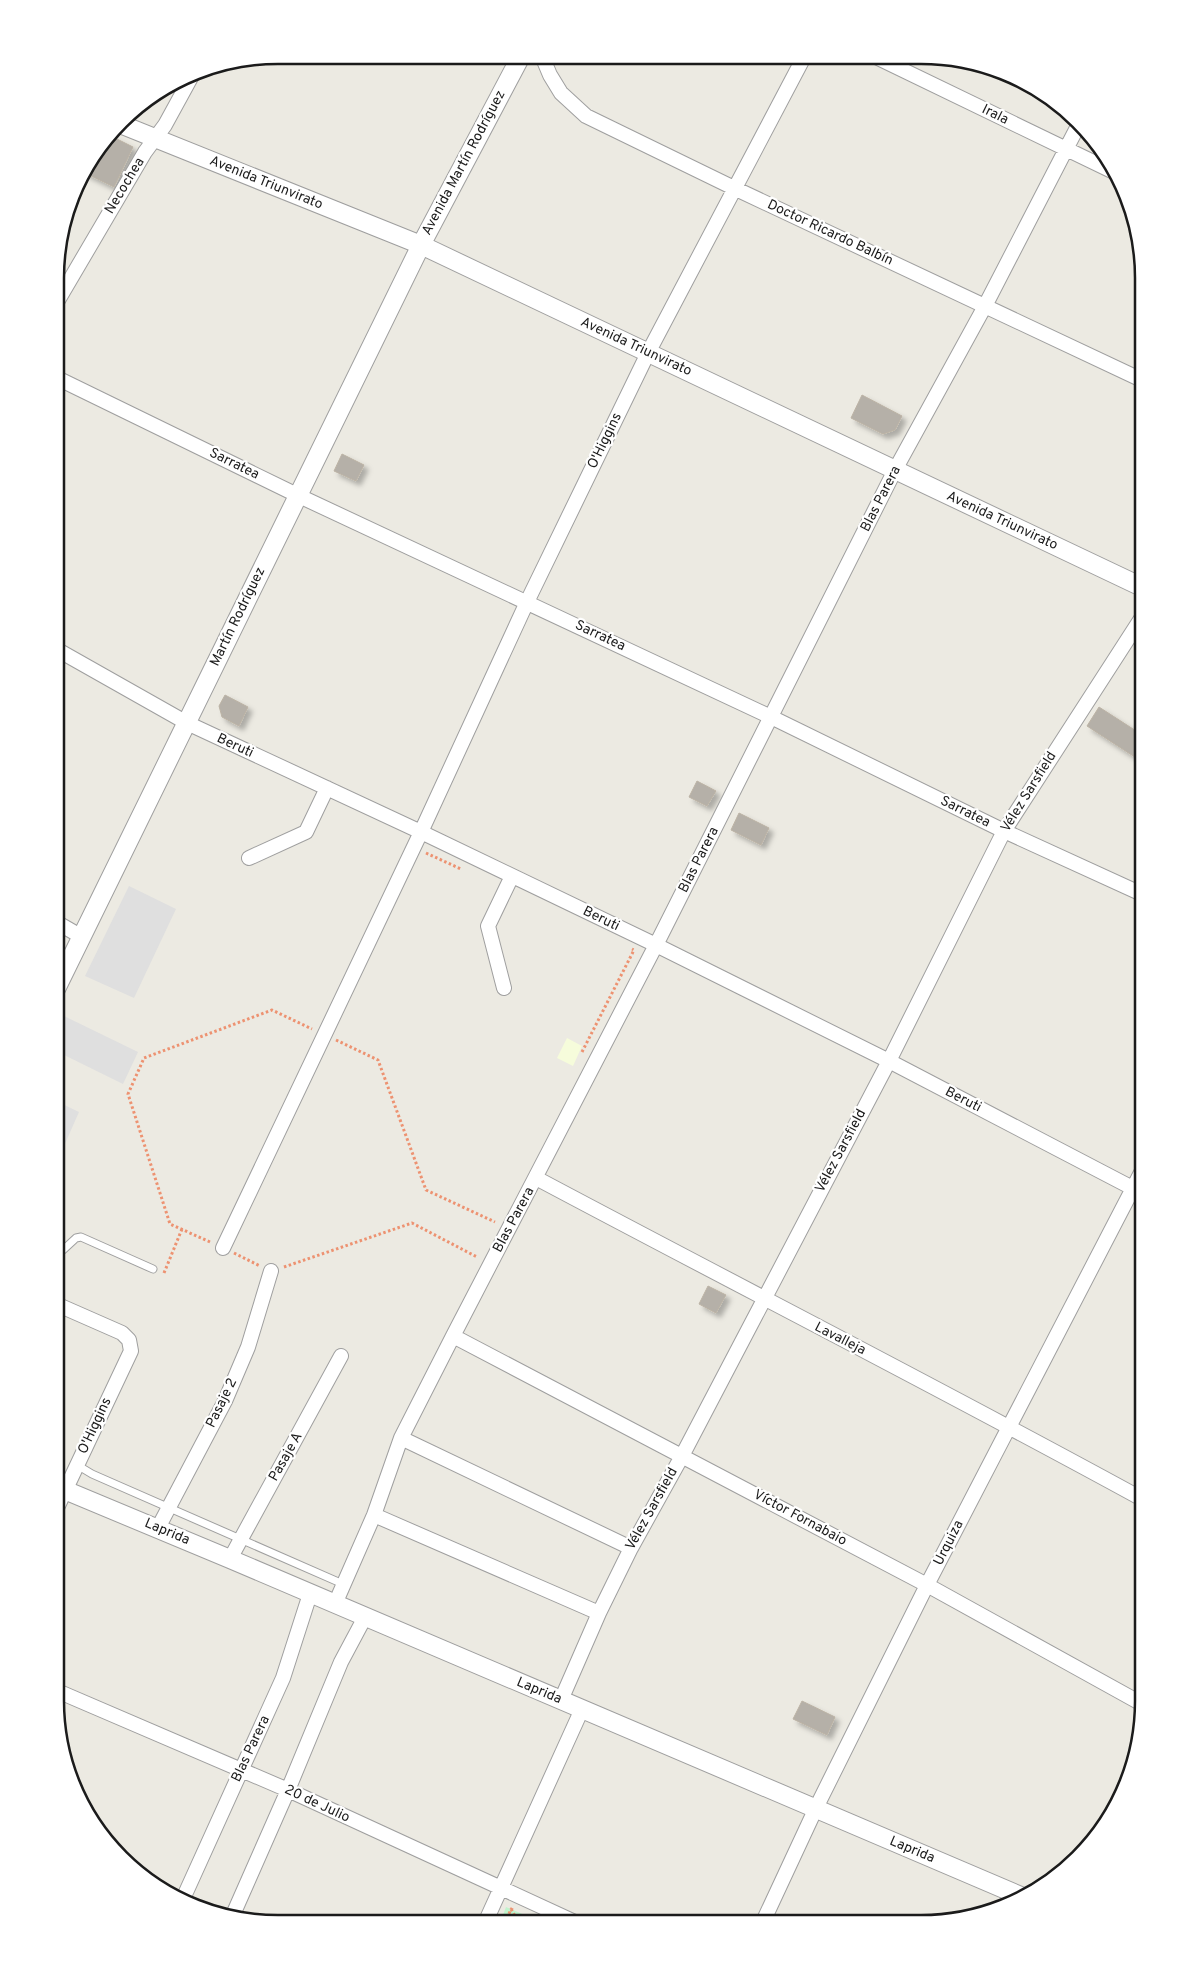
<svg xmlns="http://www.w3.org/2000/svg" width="1199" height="1979" viewBox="0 0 1199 1979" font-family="Overpass,sans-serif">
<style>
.education{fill:#f6fcdb}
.park{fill:url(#park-tufts)}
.parking{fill:#dfdfdf}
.building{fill:#b5b0a8;stroke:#bcb3a5;filter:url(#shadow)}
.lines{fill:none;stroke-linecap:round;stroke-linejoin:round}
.service-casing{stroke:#9f9f9f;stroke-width:9}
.minor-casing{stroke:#9f9f9f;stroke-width:16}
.tertiary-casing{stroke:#9f9f9f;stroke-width:20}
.path{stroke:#ed9271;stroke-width:3;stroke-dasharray:2.5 2.5;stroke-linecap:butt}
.service{stroke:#fff;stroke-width:7}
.minor{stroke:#fff;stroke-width:14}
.tertiary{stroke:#fff;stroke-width:18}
.labels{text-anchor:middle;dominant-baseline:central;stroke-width:4.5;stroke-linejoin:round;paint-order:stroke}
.street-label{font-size:14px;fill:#1b1b1b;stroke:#fff}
.rim{fill:none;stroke:#1b1b1b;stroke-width:2.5}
</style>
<defs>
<pattern id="park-tufts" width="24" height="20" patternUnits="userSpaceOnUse" patternTransform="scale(1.25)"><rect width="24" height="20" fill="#c1f4cd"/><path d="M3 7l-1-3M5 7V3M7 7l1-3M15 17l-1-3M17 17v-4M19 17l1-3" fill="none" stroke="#a5d1af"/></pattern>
<filter id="shadow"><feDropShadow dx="4.5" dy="4.5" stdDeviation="2.5" flood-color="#0004"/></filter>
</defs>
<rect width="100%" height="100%" fill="#eceae2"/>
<path class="education" d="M567,1038l15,8 -9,20 -16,-8z"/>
<path class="park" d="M506,1907l37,16h-43z"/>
<path class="parking" d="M129,886l47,23 -42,89 -49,-22z
M64,1016l74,36 -15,32 -67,-33v-17z
M56,1101l23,11 -23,52z"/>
<path class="building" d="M111,136l22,11 -19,40 -31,-15z
M862,395l40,21 -7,14 -12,4 -32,-16z
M342,454l22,11 -8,16 -22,-10z
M225,695l23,12 -9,19 -17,-9 -3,-11z
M1099,707l45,29v27l-57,-37z
M697,781l19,10 -9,15 -18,-9z
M739,813l30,15 -8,17 -30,-15z
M708,1286l18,9 -10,18 -17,-9z
M802,1701l33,16 -8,18 -34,-16z"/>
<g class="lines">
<g class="service-casing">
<path id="service" d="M56,1249l7,1 13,-12 5,-1 72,32
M77,1465l15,9 251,110"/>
</g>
<g class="minor-casing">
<path id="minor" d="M542,56l8,19 11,18 25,23 150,73 408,192
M876,57l240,116
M57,302l88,-150 20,-27 29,-53
M57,378l240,117 474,222 233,114 140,64
M56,649l131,74 234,109 235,113 233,116 255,133
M249,858l57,-26 21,-44
M56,922l26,15
M504,988l-16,-62 24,-50
M536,1178c203,108 407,212 608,322
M223,1248l198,-416 106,-230 121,-249 156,-296
M453,1336l474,249 217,120
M401,1438l230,110
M55,1512l76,-161 -2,-11 -7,-7 -66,-29
M374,1515l225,98
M158,1528l67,-127 23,-54 23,-76
M230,1559l111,-203
M335,1604l39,-89 27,-77 52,-102 203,-391 239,-475 90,-164 94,-182
M55,1690l233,100 289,133
M561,1700l38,-87 32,-65 51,-92 207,-395 115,-230 140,-217
M182,1901l101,-223 27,-84
M232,1917l56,-127 53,-128 24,-45
M485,1923l97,-214
M762,1924l54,-116 111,-223 217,-418"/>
</g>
<g class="tertiary-casing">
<path id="tertiary" d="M120,124l301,121 723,343
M56,989l365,-744 100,-189
M55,1486l175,73 793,338"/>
</g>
<path class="path" d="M426,853l35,16
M336,1040l42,20 48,130 69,32
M582,1052l52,-102 -2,-1
M210,1242l-40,-18 -42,-130 16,-36 128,-48 40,19
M234,1253l26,13
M284,1267l128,-44 65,34
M164,1273l18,-44
M511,1909l8,14
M505,1923l6,-14 2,1"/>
<use href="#service" class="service"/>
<use href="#minor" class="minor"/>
<use href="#tertiary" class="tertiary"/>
</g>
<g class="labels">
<g class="street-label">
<text transform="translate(995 115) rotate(26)">Irala</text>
<text transform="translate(464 163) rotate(-62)">Avenida Martín Rodríguez</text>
<text transform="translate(266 183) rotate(22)">Avenida Triunvirato</text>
<text transform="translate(125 186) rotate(-59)">Necochea</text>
<text transform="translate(830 233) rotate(25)">Doctor Ricardo Balbín</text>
<text transform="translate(636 347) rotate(25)">Avenida Triunvirato</text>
<text transform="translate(605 441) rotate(-64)">O'Higgins</text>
<text transform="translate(234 464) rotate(26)">Sarratea</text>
<text transform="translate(881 499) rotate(-63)">Blas Parera</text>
<text transform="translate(1002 521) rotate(25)">Avenida Triunvirato</text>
<text transform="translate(238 617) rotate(-64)">Martín Rodríguez</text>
<text transform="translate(600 636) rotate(25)">Sarratea</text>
<text transform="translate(235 746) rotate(25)">Beruti</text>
<text transform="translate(1029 792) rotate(-58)">Vélez Sarsfield</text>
<text transform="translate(965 812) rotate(26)">Sarratea</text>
<text transform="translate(699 860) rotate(-63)">Blas Parera</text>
<text transform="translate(601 919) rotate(26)">Beruti</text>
<text transform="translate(963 1100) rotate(27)">Beruti</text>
<text transform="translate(841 1151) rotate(-62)">Vélez Sarsfield</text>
<text transform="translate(514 1220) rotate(-62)">Blas Parera</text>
<text transform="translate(840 1339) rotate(27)">Lavalleja</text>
<text transform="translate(222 1403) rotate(-64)">Pasaje 2</text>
<text transform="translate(95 1426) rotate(-65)">O'Higgins</text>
<text transform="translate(286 1457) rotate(-61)">Pasaje A</text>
<text transform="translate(652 1509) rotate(-61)">Vélez Sarsfield</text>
<text transform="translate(800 1518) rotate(28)">Víctor Fornabaio</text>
<text transform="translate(167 1532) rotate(23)">Laprida</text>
<text transform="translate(949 1543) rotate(-63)">Urquiza</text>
<text transform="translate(539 1691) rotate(23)">Laprida</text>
<text transform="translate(251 1749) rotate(-65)">Blas Parera</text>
<text transform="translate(317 1804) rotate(25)">20 de Julio</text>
<text transform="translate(912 1850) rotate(23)">Laprida</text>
</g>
</g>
<path d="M0 0H1199V1979H0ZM278 64H921A214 214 0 0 1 1135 278V1701A214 214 0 0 1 921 1915H278A214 214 0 0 1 64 1701V278A214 214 0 0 1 278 64Z" fill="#fff" fill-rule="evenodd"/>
<path class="rim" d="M278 64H921A214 214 0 0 1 1135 278V1701A214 214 0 0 1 921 1915H278A214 214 0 0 1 64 1701V278A214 214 0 0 1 278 64Z"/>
</svg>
